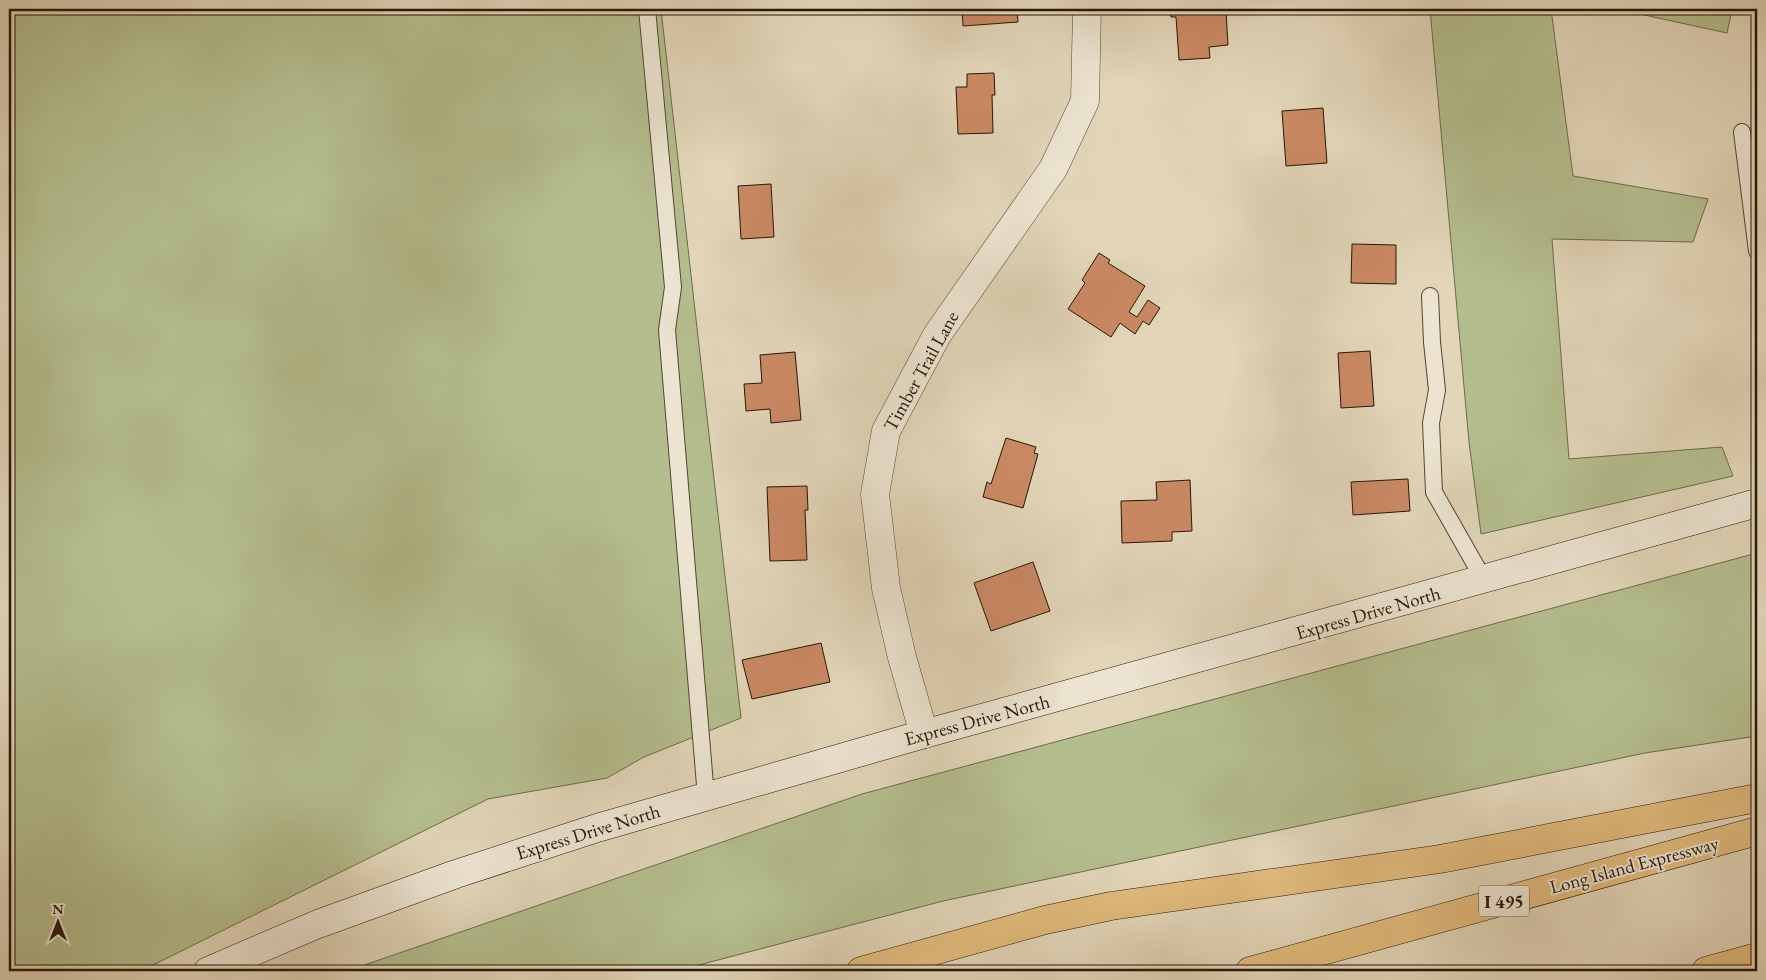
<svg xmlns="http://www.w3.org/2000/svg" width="1766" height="980" viewBox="0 0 1766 980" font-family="'EB Garamond',serif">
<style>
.green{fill:#b4bd8e;stroke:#6c6a4a}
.building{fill:#ca8964;stroke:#251707}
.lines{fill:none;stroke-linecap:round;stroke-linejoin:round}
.lane-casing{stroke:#544633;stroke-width:18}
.street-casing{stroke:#544633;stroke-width:29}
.secondary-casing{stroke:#251707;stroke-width:29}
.highway-casing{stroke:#251707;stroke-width:29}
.lane{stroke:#ece4d1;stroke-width:16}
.street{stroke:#ece4d1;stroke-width:28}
.secondary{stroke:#ece4d1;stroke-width:28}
.highway{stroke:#e1ba7c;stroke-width:28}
.labels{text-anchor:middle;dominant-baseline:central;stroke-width:4;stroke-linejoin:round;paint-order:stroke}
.shield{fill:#ece4d1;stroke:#615444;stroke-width:1}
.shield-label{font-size:18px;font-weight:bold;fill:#251707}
.street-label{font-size:19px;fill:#251707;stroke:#ece4d1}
</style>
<rect width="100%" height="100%" fill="#e2d5b8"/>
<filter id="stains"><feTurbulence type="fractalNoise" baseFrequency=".004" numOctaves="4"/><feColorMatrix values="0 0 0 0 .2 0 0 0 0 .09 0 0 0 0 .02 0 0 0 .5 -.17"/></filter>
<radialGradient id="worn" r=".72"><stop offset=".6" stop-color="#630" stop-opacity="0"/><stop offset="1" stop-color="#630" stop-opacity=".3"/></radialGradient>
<path class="green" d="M9,9h652l80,709 -97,39 -37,21 -119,21 -347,172h-132z
M1430,9h121l22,167 135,23 -15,43 -141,-3 17,220 153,-12 11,29 -252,58 -12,-92z
M1617,9h115l-5,24z
M1757,553v183l-112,17 -702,148 -267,70h-329l515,-177z"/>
<path class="building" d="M962,9h55l1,13 -55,4z
M1170,9h74v1l-18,1 2,34 -19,2 1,11 -31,2 -3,-43h-5z
M994,73l1,22h-3l1,38 -35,1 -2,-47h11v-13z
M1323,108l4,55 -41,3 -4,-55z
M771,184l3,53 -33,2 -3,-53z
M1352,244l44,1v39l-45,-1z
M1099,253l11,7 -2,3 37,23 -16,26 8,5 11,-17 12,8 -11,17 -6,-4 -8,13 -15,-11 -9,14 -43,-28 17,-26 -3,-3z
M1370,351l4,55 -33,2 -3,-55z
M795,352l6,68 -30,3 -1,-14 -24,2 -2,-27 18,-1 -2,-28z
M1006,438l30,9 -2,6 4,1 -15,54 -40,-11 4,-15 4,2z
M1408,479l2,32 -57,4 -2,-33z
M1190,480l2,51 -20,1v9l-50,2 -1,-42 36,-1 -1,-18z
M807,486l1,24h-3l2,50 -37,1 -3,-74z
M1033,562l17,49 -59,20 -17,-48z
M821,643l9,39 -78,17 -10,-39z"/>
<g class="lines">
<g class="lane-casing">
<path id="lane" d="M647,9l26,278 -6,43 39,467
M1742,132l15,119
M1430,296l2,46 5,48 -6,33 3,69 50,88"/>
</g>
<g class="street-casing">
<path id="street" d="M924,734l-22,-77 -16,-69 -11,-94 11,-63 51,-96 116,-166 32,-68 2,-92"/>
</g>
<g class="secondary-casing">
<path id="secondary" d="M208,971l110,-47 138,-50 141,-46 327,-94 833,-231"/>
</g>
<g class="highway-casing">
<path id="highway" d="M861,971l184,-51 66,-14 329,-47 317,-61
M1250,971l507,-140
M1706,971l51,-14"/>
</g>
<use href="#lane" class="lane"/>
<use href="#street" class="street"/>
<use href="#secondary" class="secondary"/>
<use href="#highway" class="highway"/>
</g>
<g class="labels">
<rect class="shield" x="1479" y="885.5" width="50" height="31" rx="4"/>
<g class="shield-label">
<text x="1504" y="901">I 495</text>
</g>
<g class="street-label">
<text transform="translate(921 371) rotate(-61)">Timber Trail Lane</text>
<text transform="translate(1368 613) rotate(-16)">Express Drive North</text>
<text transform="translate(977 720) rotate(-15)">Express Drive North</text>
<text transform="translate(588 832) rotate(-17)">Express Drive North</text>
<text transform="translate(1634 865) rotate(-15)">Long Island Expressway</text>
</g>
</g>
<rect width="1766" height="980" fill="none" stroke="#e2d5b8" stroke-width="30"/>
<rect x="10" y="10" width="1746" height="960" fill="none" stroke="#251707" stroke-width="2.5"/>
<rect x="15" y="15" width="1736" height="950" fill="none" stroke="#251707"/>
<g transform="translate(58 922)" stroke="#ece4d1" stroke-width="4" paint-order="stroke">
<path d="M0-4L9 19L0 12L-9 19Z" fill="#251707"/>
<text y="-8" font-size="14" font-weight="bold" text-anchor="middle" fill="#251707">N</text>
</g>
<rect width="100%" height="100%" filter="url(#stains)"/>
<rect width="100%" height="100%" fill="url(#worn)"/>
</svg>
